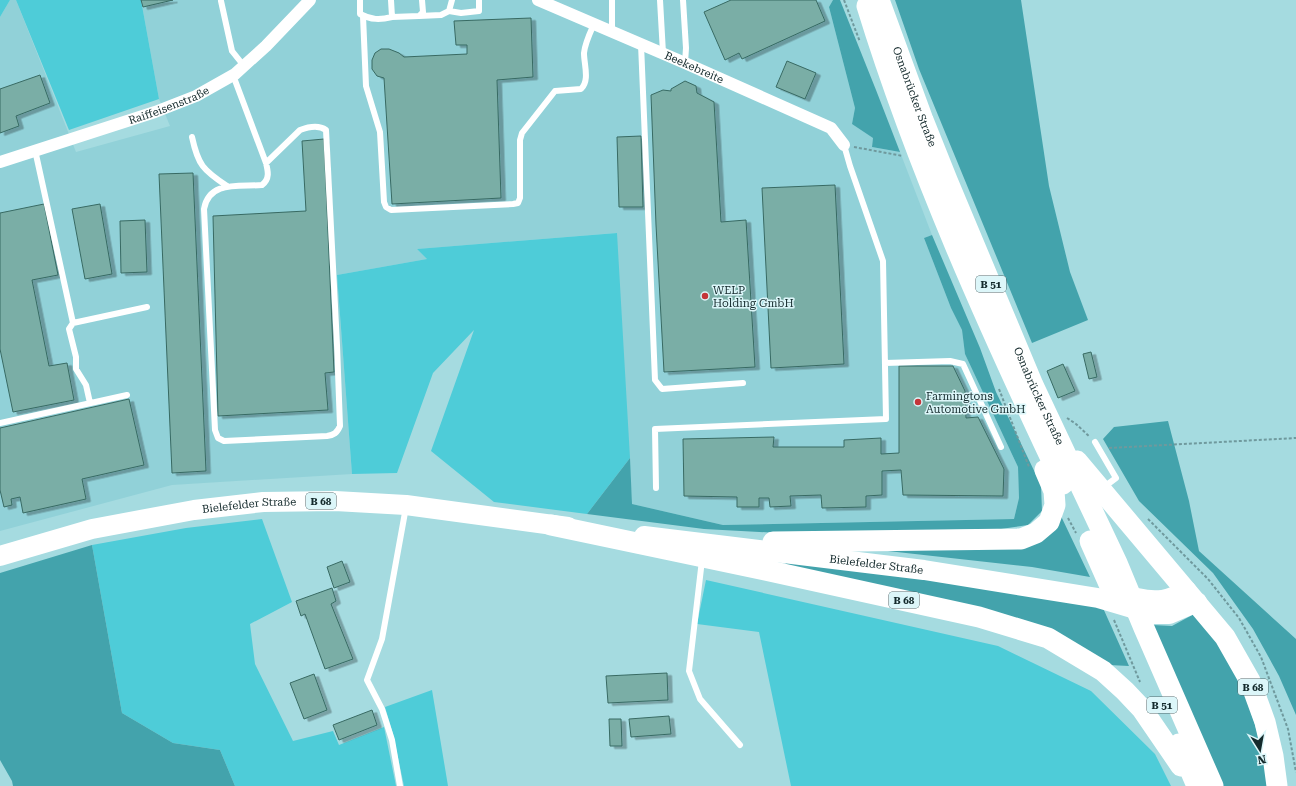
<svg xmlns="http://www.w3.org/2000/svg" width="1296" height="786" viewBox="0 0 1296 786" font-family="'Roboto Serif',serif">
<style>
.built{fill:#91d1d8}
.green{fill:#4eccd8}
.forest{fill:#43a3ac}
.building{fill:#7aaea6;stroke:#386a63;filter:url(#shadow)}
.lines{fill:none;stroke-linecap:round;stroke-linejoin:round}
.path{stroke:#6f999d;stroke-width:2;stroke-dasharray:3 2;stroke-linecap:butt}
.service{stroke:#fff;stroke-width:6}
.minor{stroke:#fff;stroke-width:12}
.primary{stroke:#fff;stroke-width:20}
.trunk{stroke:#fff;stroke-width:21}
.poi-dot{fill:#c43539;stroke:#dcf6f9;stroke-width:1.5}
.labels{text-anchor:middle;dominant-baseline:central;stroke-width:3;stroke-linejoin:round;paint-order:stroke}
.shield{fill:#dcf6f9;stroke:#50676a;stroke-width:1}
.shield-label{font-size:10px;font-weight:bold;fill:#142a2c}
.street-label{font-size:11px;fill:#142a2c;stroke:#dcf6f9}
.poi-label{font-size:11px;fill:#142a2c;stroke:#dcf6f9;text-anchor:start}
</style>
<defs>
<filter id="shadow"><feDropShadow dx="4.5" dy="2.5" stdDeviation="0" flood-color="#0004"/></filter>
</defs>
<rect width="100%" height="100%" fill="#a5dbe0"/>
<path class="built" d="M10,0h6l60,152 94,-26 -11,-27 -18,-99h692l-4,7 26,101 -3,16 21,14 -1,9 28,5 32,83 -8,3 27,70 11,22 3,24 53,113 1,31 -5,21 -291,6 -91,-21 -16,-271 -199,16 10,10 -90,16 15,199 -180,11 -172,46v-514z"/>
<path class="green" d="M0,0h10l-10,17z
M16,0h125l18,99 -90,31z
M617,233l13,225 -43,56 -93,-12 -63,-51 43,-121 -41,43 -36,100 -45,1 -15,-199 90,-16 -10,-10z
M262,519l30,83 -42,22 5,40 38,77 40,-10 6,14 45,-18 12,59h-161l-15,-36 -47,-7 -51,-30 -30,-168 94,-17z
M706,580l292,66 93,45 64,63 16,32h-380l-32,-154 -62,-8z
M432,690l16,96h-44l-11,-52 -8,-27z"/>
<path class="forest" d="M833,0h7l36,90 24,62 -28,-5 1,-9 -21,-14 3,-16 -26,-101z
M895,0h126l28,186 21,86 18,48 -56,23 -113,-274z
M932,235l48,113 16,44 45,93 1,26 -14,14 -27,4 -222,4 -75,-4 -117,-15 43,-56 2,46 91,21 291,-6 5,-21 -1,-31 -53,-113 -3,-24 -11,-22 -27,-70z
M1168,421l21,80 10,50 97,88v76l-17,-39 -26,-47 -40,-56 -74,-72 -36,-62 11,-12z
M1060,514l30,63 -58,-10 -180,-20 161,-2z
M92,545l30,168 51,30 47,7 15,36h-222l-1,-5 -12,-21v-187z
M786,560l277,38 40,10 26,58 -20,-1 -324,-96z
M1196,613c8,10 18,21 24,32 26,43 42,91 47,141h-44l-70,-161 19,1z"/>
<path class="building" d="M141,0h32l-30,7z
M731,0h85l9,21 -83,38 -3,-6 -14,7 -21,-48z
M531,18l2,59 -36,3 4,118 -109,6 -8,-126 -7,-2 -5,-7v-9l3,-7 6,-4h8l10,4 5,4 63,-3v-9h-11l-2,-24z
M787,61l29,12 -11,26 -29,-12z
M40,75l10,28 -34,13 3,10 -19,7v-44z
M685,81l11,5 1,7 17,9 7,120 25,-2 9,147 -91,5 -8,-147 -5,-130 12,-5 8,1v-2z
M641,136l2,71h-24l-2,-70z
M324,139l10,233 -9,1 3,37 -110,6 -5,-200 93,-5 -4,-70z
M193,173l13,298 -34,2 -13,-299z
M835,185l9,179 -73,4 -9,-180z
M44,204l14,71 -26,5 17,86 18,-3 7,37 -61,12 -13,-63v-136z
M100,204l12,70 -27,5 -13,-70z
M145,220l2,52 -26,1 -1,-52z
M1091,352l6,25 -8,2 -6,-25z
M1063,364l12,27 -17,7 -11,-27z
M899,366h54l12,25 1,27 12,-1 26,52 -1,27 -100,-1 -2,-25 -19,1v24l-16,1v11l-44,1 -1,-13 -31,1 1,10 -21,1 -1,-9h-10v9h-22v-10l-53,-1 -1,-57 91,-2 -1,10h71v-7l37,-2v16l18,-1z
M129,399l15,66 -62,14 4,20 -63,14 -3,-16 -9,2 1,6 -8,2 -4,-17v-62z
M342,561l8,21 -16,6 -7,-21z
M332,588l4,13 -5,3 22,55 -28,10 -20,-55 -4,2 -5,-15z
M667,673l1,27 -60,3 -2,-27z
M314,674l13,36 -23,9 -14,-36z
M372,710l5,15 -38,15 -6,-15z
M669,716l2,18 -40,3 -2,-18z
M609,719h12l1,27h-12z"/>
<g class="lines">
<path class="path" d="M844,0l16,42
M854,147l49,9
M999,389l30,78
M1067,418l9,6 14,13
M1109,448l187,-10
M1068,518l8,15
M1148,519l60,60 31,39 22,39 27,72 8,43
M1114,620l26,62"/>
<path class="service" d="M360,0v14c11,6 20,6 32,3l-1,-17
M660,0l3,53
M683,0l3,48 -1,15
M221,1l11,50 12,15
M449,11l12,2 18,-2v-11
M363,16l3,70 14,46 4,70 2,5 5,3 122,-6 5,-1 2,-5v-58l2,-7 33,-42 26,-2c9,-9 3,-24 3,-36 1,-10 6,-20 10,-29
M419,16l22,-1 8,-4 3,-11
M392,17l27,-1 4,-4 -1,-12
M612,31v-31
M641,44l14,336 7,9 81,-6
M233,75l33,88c2,8 4,16 -4,22 -22,2 -53,-5 -58,24l11,221 3,8 6,3 103,-5c7,-1 10,-3 13,-10l-3,-81 -11,-215c-7,-5 -18,-3 -26,0l-34,33
M192,137c6,28 11,33 35,49
M35,150l38,173 74,-16
M73,323l-4,6 7,28v12l10,16 4,18
M885,363l65,-2 13,3 38,83
M0,423l127,-28
M1095,442l21,36 -12,9
M656,488l-1,-59 231,-10 -3,-158 -33,-95 -6,-21
M702,560l-13,111 11,28 40,46
M400,786l-8,-46 -10,-31 -15,-29 15,-41 24,-132"/>
<g class="minor">
<path id="s1" d="M538,0l147,63 146,65 13,17"/>
<path id="s2" d="M0,162l155,-50 41,-16 39,-22 31,-28 44,-46"/>
</g>
<g class="primary">
<path id="s3" d="M644,536l280,34 174,28 54,16h17l28,-12"/>
<path id="s4" d="M0,556l92,-27 102,-19 69,-8 72,-1 71,4 162,22"/>
<path d="M1137,598c21,5 31,2 50,-7"/>
</g>
<g class="trunk">
<path id="s5" d="M879,0l44,120 24,60 86,205 84,178 27,65 69,158"/>
<path d="M867,6c50,163 123,324 196,478"/>
<path d="M1077,461l148,176 25,44 15,41 8,34 4,30"/>
<path d="M551,525l214,45 214,47 69,21 55,33 22,20 17,18 39,57"/>
<path d="M1090,541l27,61"/>
<path d="M773,542l248,-3 15,-6 13,-11 6,-17 -1,-14 -9,-21"/>
<path d="M1179,744l18,42"/>
</g>
</g>
<g class="poi-dot">
<circle cx="705" cy="296" r="4"/>
<circle cx="918" cy="402" r="4"/>
</g>
<g class="labels">
<g class="shield">
<rect x="976" y="276" width="30" height="16" rx="3"/>
<rect x="306" y="493" width="30" height="16" rx="3"/>
<rect x="889" y="592" width="30" height="16" rx="3"/>
<rect x="1238" y="679" width="30" height="16" rx="3"/>
<rect x="1147" y="697" width="30" height="16" rx="3"/>
</g>
<g class="shield-label">
<text x="991" y="284">B 51</text>
<text x="321" y="501">B 68</text>
<text x="904" y="600">B 68</text>
<text x="1253" y="687">B 68</text>
<text x="1162" y="705">B 51</text>
</g>
<g class="street-label">
<text stroke="none"><textPath href="#s1" startOffset="170">Beekebreite</textPath></text>
<text stroke="none"><textPath href="#s5" startOffset="103">Osnabrücker Straße</textPath></text>
<text stroke="none"><textPath href="#s2" startOffset="178">Raiffeisenstraße</textPath></text>
<text stroke="none"><textPath href="#s5" startOffset="427">Osnabrücker Straße</textPath></text>
<text stroke="none"><textPath href="#s4" startOffset="255">Bielefelder Straße</textPath></text>
<text stroke="none"><textPath href="#s3" startOffset="234">Bielefelder Straße</textPath></text>
</g>
<g class="poi-label">
<text x="713" y="290">WELP<tspan x="713" dy="13">Holding GmbH</tspan></text>
<text x="926" y="396">Farmingtons<tspan x="926" dy="13">Automotive GmbH</tspan></text>
</g>
</g>
<g transform="translate(1260 750) rotate(169)" stroke="#dcf6f9" stroke-width="3" paint-order="stroke">
<path d="M0-3L7 15L0 10L-7 15Z" fill="#142a2c"/>
<text y="-6" font-size="11" font-weight="bold" text-anchor="middle" fill="#142a2c">N</text>
</g>
</svg>
